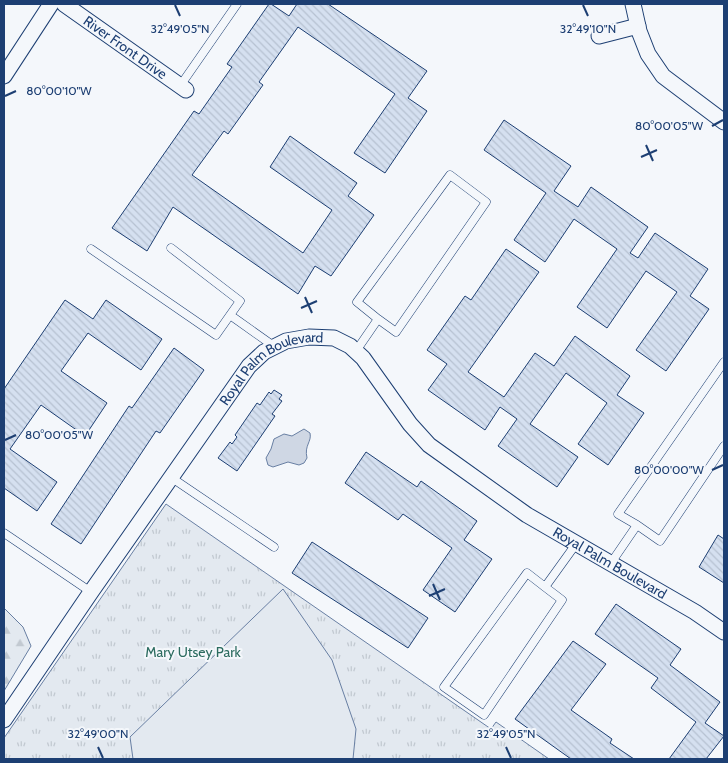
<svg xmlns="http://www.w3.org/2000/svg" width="728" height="763" viewBox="0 0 728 763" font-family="Cabin,sans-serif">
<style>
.forest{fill:url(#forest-firs);stroke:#687fa3}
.park{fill:url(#park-tufts);stroke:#687fa3}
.pitch{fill:#e3e9f0;stroke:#687fa3}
.water{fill:#cfd7e4;stroke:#687fa3}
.building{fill:url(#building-back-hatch);stroke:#1d3f73}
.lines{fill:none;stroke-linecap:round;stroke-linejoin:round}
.lane-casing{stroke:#1d3f73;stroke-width:9}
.street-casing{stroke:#1d3f73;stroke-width:17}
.lane{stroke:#f4f7fb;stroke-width:8}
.street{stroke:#f4f7fb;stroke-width:15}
.ticks{fill:none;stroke:#1d3f73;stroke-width:2}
.labels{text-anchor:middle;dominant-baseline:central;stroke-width:4;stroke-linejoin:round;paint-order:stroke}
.street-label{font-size:14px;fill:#1d3f73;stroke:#f4f7fb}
.park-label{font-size:14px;fill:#2c6c60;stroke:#f4f7fb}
.ticks-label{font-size:12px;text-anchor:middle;fill:#1d3f73;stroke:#f4f7fb;stroke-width:4;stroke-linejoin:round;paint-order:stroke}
</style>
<defs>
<pattern id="forest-firs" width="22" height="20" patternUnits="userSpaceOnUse" patternTransform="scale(1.25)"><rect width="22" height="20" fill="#e3e9f0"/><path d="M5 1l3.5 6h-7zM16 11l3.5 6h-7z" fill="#c2c9d1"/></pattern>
<pattern id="park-tufts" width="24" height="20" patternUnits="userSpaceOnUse" patternTransform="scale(1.25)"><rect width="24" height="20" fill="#e3e9f0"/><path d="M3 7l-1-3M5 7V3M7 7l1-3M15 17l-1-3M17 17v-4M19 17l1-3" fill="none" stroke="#c2c9d1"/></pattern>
<pattern id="building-back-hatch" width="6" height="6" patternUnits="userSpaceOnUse" patternTransform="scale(1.25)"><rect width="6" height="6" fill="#d5e0f0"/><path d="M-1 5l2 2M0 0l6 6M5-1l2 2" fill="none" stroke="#b6c1d1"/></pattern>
</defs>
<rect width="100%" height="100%" fill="#f4f7fb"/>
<path class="forest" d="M4,608l19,19 8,19 -27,45z"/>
<path class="park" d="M166,504l325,225 5,-7 53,37h-544l-1,-3v-18z"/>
<path class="pitch" d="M283,589l49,71 24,69 -3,30h-220l-3,-22z"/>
<path class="water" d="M304,429l6,4c2,9 -6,12 -3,25l-3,5 -5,2 -11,-3 -15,5 -5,-2 -2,-7 5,-9 3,-10 10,-5 8,2z"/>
<path class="building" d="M269,4h2l18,12 8,-12h31l99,67 -19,27 19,13 -42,62 -31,-20 41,-59 -97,-67 -39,55 4,3 -35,49 -4,-3 -32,44 111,78 29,-43 -62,-43 20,-31 67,47 -9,13 26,19 -43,61 -16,-10 -17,28 -125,-87 -26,44 -35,-23 82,-117 5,3 33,-47 -5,-3z
M504,120l67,46 -17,25 24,16 13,-20 57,40 -18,26 8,5 17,-25 53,36 -18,27 19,13 -43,62 -30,-21 41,-58 -31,-21 -39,57 -30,-21 40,-58 -43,-30 -29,43 -31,-22 32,-47 -62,-43z
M506,249l33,23 -71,100 36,25 31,-44 19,13 21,-30 55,40 -13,19 27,18 -36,52 -30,-21 29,-41 -41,-30 -36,51 48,33 -21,30 -59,-41 19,-27 -17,-12 -15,23 -57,-40 19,-26 -20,-14 38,-54 6,4z
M65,300l28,19 13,-19 56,39 -21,31 -53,-37 -27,38 46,32 -22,33 -44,-31 -31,44 47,33 -20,29 -33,-23v-99z
M174,348l30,22 -44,63 -4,-2 -75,113 -30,-20 78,-118 3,2z
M274,390l8,5 -3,4 3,2 -10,13 3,2 -38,55 -19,-13 12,-16 2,2 5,-7 -2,-2 22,-32 3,2 9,-13 2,2z
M366,452l51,35 4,-6 56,40 -13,19 28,19 -37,53 -32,-22 29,-42 -49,-34 -5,6 -53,-37z
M718,535l6,4v44l-25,-16z
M312,542l116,76 -20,30 -116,-75z
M616,604l65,45 -11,16 50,37 -15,21 19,13 -18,23h-37l27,-37 -45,-34 7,-10 -63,-44z
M573,641l33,23 -35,46 41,29 -2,4 24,16h-63l-56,-40z"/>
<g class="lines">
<g class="lane-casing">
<path id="lane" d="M180,86l57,-82
M91,249l125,86 24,-34 -69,-53
M230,315l45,32
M356,351l22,-32 18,13 90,-130 -36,-27 -93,127 21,17
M172,478l102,69
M637,525l-19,-11 106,-152
M4,533l87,59
M611,563l26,-38 23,16 64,-95
M545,587l-18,-14 -83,114 40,28 78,-115 -17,-13 31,-43"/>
</g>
<g class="street-casing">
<g id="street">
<path id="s1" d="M64,4l122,86"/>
<path d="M633,4l6,27 9,23 15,22 61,46"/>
<path d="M599,36l39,-10"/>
<path d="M4,76l47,-72"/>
<path id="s2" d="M4,720l87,-128 158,-226 15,-14 22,-11 23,-4 25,1 16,8 13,12 47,66 19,21 98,70 168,97 29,20"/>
</g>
</g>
<use href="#lane" class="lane"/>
<use href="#street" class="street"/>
</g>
<path class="ticks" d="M175,5l5,11M583,5l5,11M5,96l11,-5M712,126l11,-6M646,145l7,16M641,157l16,-7M305,297l7,16M301,308l16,-7M5,440l11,-5M712,470l11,-5M433,584l7,16M429,596l16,-7M98,747l5,11M506,747l5,11"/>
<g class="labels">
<g class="street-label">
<text stroke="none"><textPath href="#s1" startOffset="75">River Front Drive</textPath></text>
<text stroke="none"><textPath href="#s2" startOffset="449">Royal Palm Boulevard</textPath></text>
<text stroke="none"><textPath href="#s2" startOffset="885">Royal Palm Boulevard</textPath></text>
</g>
<g class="park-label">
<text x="193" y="652">Mary Utsey Park</text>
</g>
</g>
<g class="ticks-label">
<text x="180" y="33">32°49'05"N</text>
<text x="588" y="33">32°49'10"N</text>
<text x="59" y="95">80°00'10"W</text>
<text x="669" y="130">80°00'05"W</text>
<text x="59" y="439">80°00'05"W</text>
<text x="669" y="474">80°00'00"W</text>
<text x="98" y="738">32°49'00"N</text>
<text x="506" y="738">32°49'05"N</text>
</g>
<rect width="728" height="763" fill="none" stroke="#1d3f73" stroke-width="10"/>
</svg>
